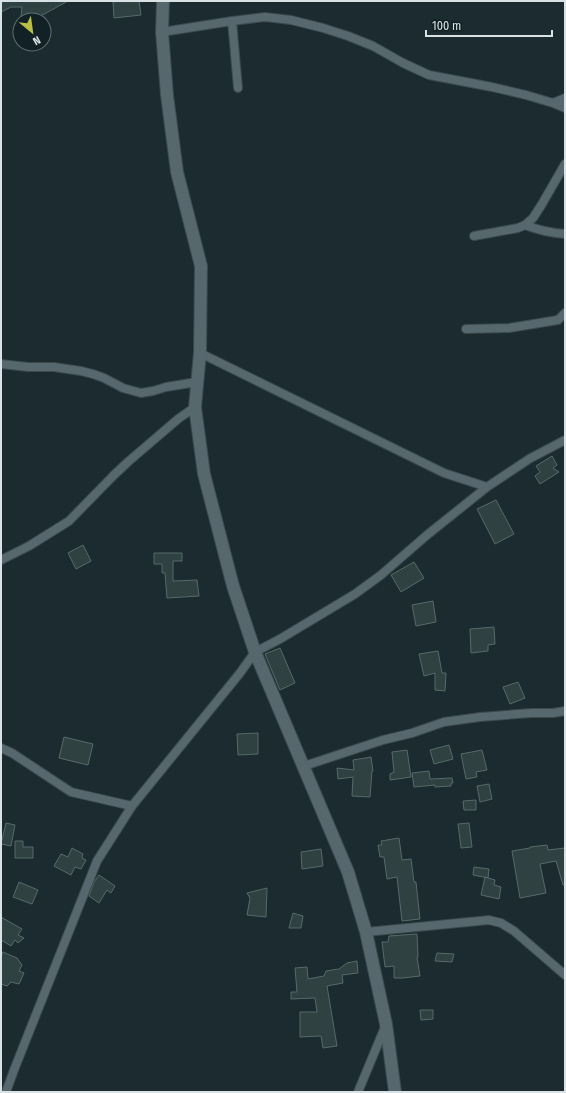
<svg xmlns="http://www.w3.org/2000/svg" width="566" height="1093" viewBox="0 0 566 1093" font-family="'Fira Sans Condensed',sans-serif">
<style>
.building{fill:#2f4141;stroke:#576a6a}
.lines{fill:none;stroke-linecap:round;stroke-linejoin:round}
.minor-casing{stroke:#3c494d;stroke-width:10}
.secondary-casing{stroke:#3c494d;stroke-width:14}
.minor{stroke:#56676d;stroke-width:8}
.secondary{stroke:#56676d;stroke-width:12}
</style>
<rect width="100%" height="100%" fill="#1b2b30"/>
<path class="building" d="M1,1h67l-33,18 -14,-2 1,-10h-11l-10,5z
M123,1h16l2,14 -27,3 -1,-16z
M552,456l5,9 -4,3 6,4 -19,12 -5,-8 5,-4 -4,-6z
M496,500l18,34 -19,10 -18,-35z
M83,545l8,16 -15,8 -8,-16z
M154,553h28v8h-9v20l24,-1 2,16 -32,2 -2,-25h-3v-9h-8z
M414,562l10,16 -23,14 -10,-17z
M433,601l3,21 -20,4 -4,-21z
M494,627l1,17 -7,1v6l-17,2 -1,-24z
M280,648l15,35 -15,7 -15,-36z
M438,651l4,22h4l-1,18 -10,-1v-17l-11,3 -5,-22z
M518,682l7,16 -15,6 -7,-17z
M258,733v21l-20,1 -1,-21z
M64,737l29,7 -5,21 -29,-7z
M449,745l4,14 -19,5 -4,-14z
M407,750l4,27 -21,3v-6l4,-2 -2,-20z
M482,750l5,20 -11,2 1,5 -11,2 -5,-25z
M371,757l2,14h-1l-2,26 -18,-1 1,-19 -15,2 -1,-11 17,2 -1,-10z
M429,771l1,8 22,-1 1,5h-2v3l-16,1v-2l-21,2 -2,-14z
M489,784l3,15 -12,3 -3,-16z
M476,800v10h-12l-1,-9z
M6,823l9,2 -4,21 -10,-2z
M469,823l3,24 -11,1 -3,-24z
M399,838l3,22 9,-1 3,23h2l4,37 -18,2 -5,-44 -10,2 -3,-22h-4l-2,-12h4l-1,-4z
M15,841h8v6h10v11h-18z
M547,845l1,5 17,-2v37h-2l-7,-24 -16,3 6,29 -26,5 -8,-47 18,-3v-1z
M72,848l11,6 -1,4 4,2 -5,9 -6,-2 -4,8 -17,-9 7,-12 7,3z
M321,849l2,17 -21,3 -1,-17z
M474,867l15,2 -1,9 -15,-3z
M99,875l16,11 -4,7 -4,-3 -8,13 -10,-7 5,-14z
M485,877l10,3 -1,5 7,2 -2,12 -18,-4z
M19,882l19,8 -6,14 -19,-7z
M267,888l-1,29 -19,-2 3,-17 -3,-5z
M293,913l10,3 -2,12h-12z
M1,917l21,12 -4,6 6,3 -6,5 -3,-3 -4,6 -10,-6z
M417,934l1,23h-1l3,19 -17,2h-9v-12l-9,1 -3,-25h6l1,-6z
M3,952l14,6 5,7 -3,6 5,2 -5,11 -8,-2 -4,4 -6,-2v-27z
M437,953l17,1 -2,8 -17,-1z
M357,961l1,12 -16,2 1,8 -16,3 10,60 -14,2 -2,-12 -21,1v-25h17l-2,-14 -24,1v-7h6l-2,-24 12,-1 1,12 16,-3 2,-5 13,-2 8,-6z
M420,1010h13v9l-12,1z"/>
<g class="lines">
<g class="minor-casing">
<path id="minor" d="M232,21l6,67
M162,32l70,-11 33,-4 26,3 32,8 25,8 25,10 30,17 26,12 63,12 34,8 27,8 12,5
M553,103l12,-5
M525,225c13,5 26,8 40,9
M474,236l44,-8 7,-3 8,-7 9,-14 23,-40
M466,329l43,-1 49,-8 7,-7
M200,353l244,120 43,14
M1,364l27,3h26l27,4 12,3 11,4 19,10 18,5 12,-2 13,-4 31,-5
M1,560l28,-14 40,-25 45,-46 15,-14 49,-42 17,-12
M1,748l11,5 59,39 61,14
M304,766l79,-26 29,-7 32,-11 36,-5 51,-4h22l12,-2
M366,932l123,-12 12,3 13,8 51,44
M6,1092l8,-22 83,-209 35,-55 108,-133 15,-21 25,-13 75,-45 26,-19 46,-40 60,-48 42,-28 36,-19
M358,1092l27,-65"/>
</g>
<g class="secondary-casing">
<path id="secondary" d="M163,1l-1,31 5,63 10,77 24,94 -1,87 -5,54 9,67 29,112 22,66 93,220 18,60 20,92 9,68"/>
</g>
<use href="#minor" class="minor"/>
<use href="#secondary" class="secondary"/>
</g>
<rect width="566" height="1093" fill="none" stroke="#d8e1e4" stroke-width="4"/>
<g transform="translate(32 32) rotate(151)"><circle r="19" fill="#122126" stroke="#616e72"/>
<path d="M0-3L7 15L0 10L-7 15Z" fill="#bac045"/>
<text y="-6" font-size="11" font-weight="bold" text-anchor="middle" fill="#d8e1e4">N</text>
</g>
<path d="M426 30v6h126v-6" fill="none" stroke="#d8e1e4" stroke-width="2"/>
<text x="432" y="30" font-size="12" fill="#d8e1e4" stroke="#122126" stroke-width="3" paint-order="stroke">100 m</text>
</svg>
